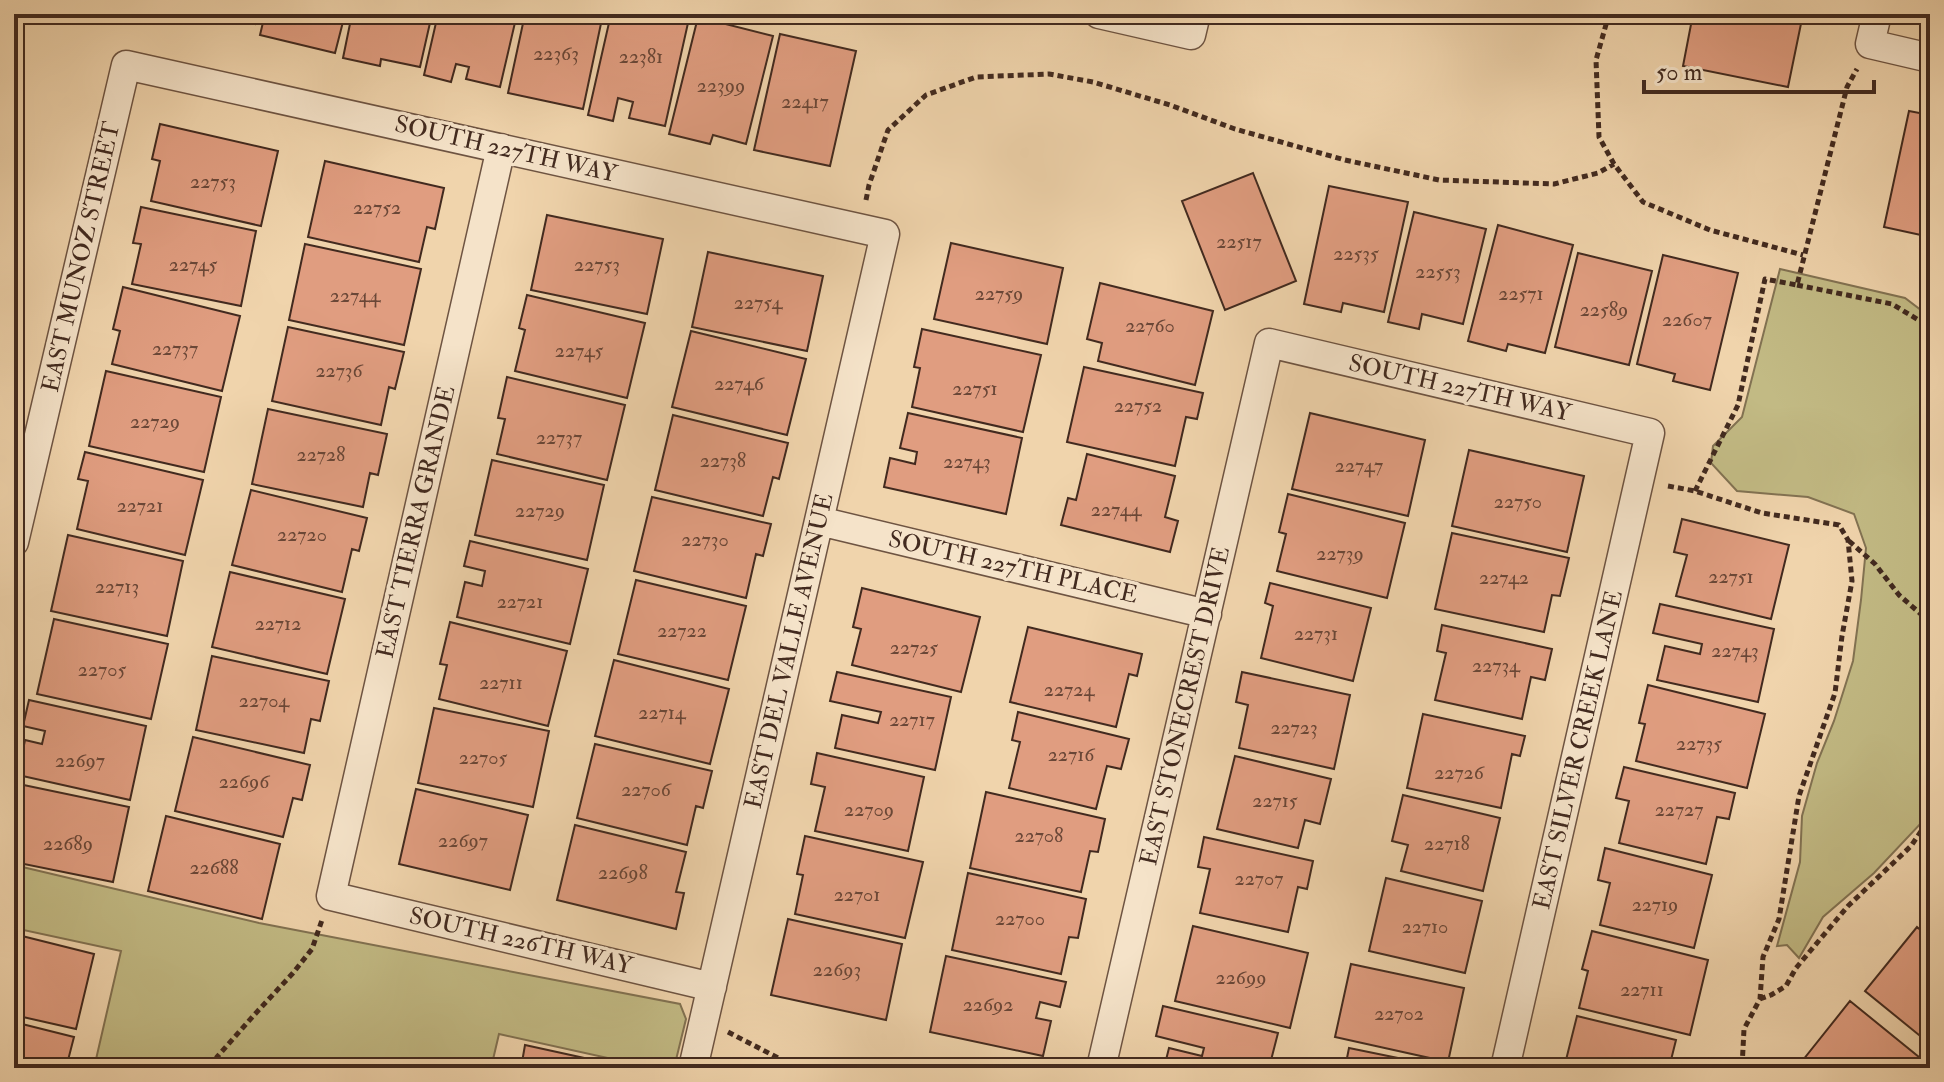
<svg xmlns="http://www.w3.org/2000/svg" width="1944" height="1082" viewBox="0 0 1944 1082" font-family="'IM FELL Double Pica',serif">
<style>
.green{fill:#c2ba84;stroke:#827252;stroke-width:2}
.building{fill:#e09d80;stroke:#422a1f;stroke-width:2}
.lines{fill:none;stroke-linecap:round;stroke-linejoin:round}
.minor-casing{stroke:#6e5442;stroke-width:31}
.path{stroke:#422a1f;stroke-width:5;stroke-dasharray:6 4;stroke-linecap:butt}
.minor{stroke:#f5e3c9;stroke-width:28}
.labels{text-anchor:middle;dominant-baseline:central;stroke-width:7;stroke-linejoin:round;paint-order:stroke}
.number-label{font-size:20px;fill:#6a4737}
.street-label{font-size:24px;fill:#422a1f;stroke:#f5e3c9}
</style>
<rect width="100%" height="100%" fill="#f0d4ac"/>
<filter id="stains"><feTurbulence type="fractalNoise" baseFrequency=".0025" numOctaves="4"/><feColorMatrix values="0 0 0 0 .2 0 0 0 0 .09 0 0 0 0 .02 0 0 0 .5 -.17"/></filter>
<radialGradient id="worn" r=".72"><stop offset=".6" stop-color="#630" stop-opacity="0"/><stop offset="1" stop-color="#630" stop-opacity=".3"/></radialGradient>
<path class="green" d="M1780,269l125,29 25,19v493l-5,9 -51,54 -51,44 -24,41 -12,-13 -10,1 23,-84 2,-46 15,-53 17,-42 19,-60 8,-61 5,-52 -12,-34 -46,-17 -71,-6 -26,-28 2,-17 29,-29z
M14,865l245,58 421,81 6,15 -12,49h-21l-154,-34 -8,34h-397l27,-117 -107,-23z"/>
<path class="building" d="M213,14h45l-3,10z
M265,14h80l-10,39 -75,-18z
M352,14h80l-12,53 -39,-8 -1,7 -37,-8z
M438,14h79l-17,73 -34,-8 3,-12 -13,-3 -5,18 -27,-7z
M525,14h78l-20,95 -75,-16z
M611,14h79l-25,112 -36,-8 4,-16 -15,-4 -5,23 -25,-6z
M1693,14h110l-15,73 -105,-21z
M698,17l75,19 -27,108 -33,-9 -3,9 -41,-10z
M780,34l76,17 -26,115 -76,-16z
M1909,111l21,4v122l-46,-10z
M160,124l118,27 -17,75 -110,-25 9,-40 -8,-2z
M325,161l119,27 -9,41 -8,-2 -8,35 -111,-25z
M1253,173l43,108 -71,29 -43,-109z
M1329,186l79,16 -24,110 -41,-9 -2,9 -37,-8z
M141,207l115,24 -15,75 -109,-22 9,-40 -8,-1z
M1414,212l72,17 -23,95 -41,-10 -3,15 -31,-7z
M547,215l116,24 -16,75 -116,-24z
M1498,225l75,20 -28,108 -37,-9 -2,7 -38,-10z
M951,243l112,25 -16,76 -113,-25z
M305,244l116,25 -17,76 -115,-25z
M708,252l115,24 -16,75 -115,-24z
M1578,253l74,18 -23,94 -74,-18z
M1663,255l75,18 -28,117 -37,-9 2,-7 -38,-10z
M1100,283l113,28 -18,74 -97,-24 4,-18 -15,-4z
M123,287l117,29 -18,75 -110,-27 8,-33 -7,-2z
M527,295l118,28 -18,75 -112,-27 10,-41 -6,-2z
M288,327l116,25 -9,37 -6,-2 -8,38 -109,-24z
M922,329l119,26 -18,77 -111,-25 8,-39 -6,-1z
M691,331l115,28 -19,76 -115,-28z
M1084,367l119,26 -6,26 -11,-2 -11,49 -108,-24z
M106,371l115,26 -17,75 -115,-26z
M507,377l118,28 -18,75 -110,-26 8,-35 -7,-1z
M268,409l119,25 -9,41 -8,-2 -7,34 -111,-23z
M908,413l114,25 -16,76 -122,-27 6,-29 25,6 2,-12 -17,-4z
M1310,413l115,27 -17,76 -116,-27z
M673,415l115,28 -9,36 -6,-2 -10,39 -108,-26z
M1469,450l115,26 -17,76 -115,-26z
M85,452l118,28 -18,75 -108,-26 11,-48 -10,-2z
M1087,454l88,22 -10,41 13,4 -8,31 -109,-27 7,-27 8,2z
M492,460l112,25 -17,75 -112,-25z
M251,490l116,28 -8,33 -7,-2 -10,43 -110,-27z
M1288,494l117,29 -18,75 -110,-27 9,-37 -7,-2z
M652,497l119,27 -8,32 -7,-2 -10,44 -112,-27z
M1682,519l107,26 -18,74 -95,-23 11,-41 -13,-3z
M1452,533l117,25 -9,38 -8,-1 -8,37 -109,-23z
M68,535l115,26 -16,75 -116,-25z
M470,541l118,28 -18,75 -113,-27 8,-35 17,4 3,-15 -21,-5z
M230,572l115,27 -18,75 -115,-27z
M636,580l110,26 -18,74 -110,-26z
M1270,583l101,25 -18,73 -92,-23 12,-52 -8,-3z
M862,588l118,29 -19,75 -109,-27 9,-36 -8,-2z
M1660,604l114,25 -16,73 -101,-22 8,-34 35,8 2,-10 -49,-11z
M54,619l114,25 -17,75 -114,-25z
M450,622l117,29 -19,75 -109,-27 8,-34 -7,-1z
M1442,625l110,24 -7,31 -14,-3 -9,42 -87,-19 11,-47 -9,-2z
M1028,627l114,27 -5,22 -8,-2 -13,53 -106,-25z
M212,656l117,25 -9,40 -9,-2 -7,34 -108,-23z
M614,660l115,29 -19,75 -115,-28z
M837,672l114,25 -16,73 -100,-22 7,-33 36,8 3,-11 -51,-11z
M1242,672l108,23 -16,74 -95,-21 9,-43 -12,-3z
M1648,685l117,29 -18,74 -111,-27 9,-37 -6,-1z
M29,700l117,26 -16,74 -112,-25 7,-35 17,4 3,-13 -22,-5z
M434,708l115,23 -16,76 -115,-24z
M1018,712l111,27 -8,30 -14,-3 -11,43 -87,-21 11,-46 -8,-2z
M1423,714l102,22 -5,20 -8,-2 -11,54 -94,-20z
M193,737l117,28 -8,35 -9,-2 -10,39 -108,-26z
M595,744l117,27 -9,37 -7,-2 -9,39 -110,-27z
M817,753l107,24 -16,74 -93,-20 10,-44 -14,-3z
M1235,756l96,23 -11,45 -15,-4 -7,28 -81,-19z
M1624,767l111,26 -6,26 -12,-2 -11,47 -87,-21 10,-42 -13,-3z
M14,783l115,24 -16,75 -99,-20v-38l4,1 2,-13 -6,-1z
M416,789l112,26 -18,75 -111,-26z
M986,792l119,27 -7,33 -8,-1 -9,41 -111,-24z
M1403,795l97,23 -17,73 -82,-20 7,-26 -16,-4z
M166,816l114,28 -18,75 -114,-28z
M575,825l111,27 -10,40 8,1 -8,36 -119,-29z
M805,836l118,26 -18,76 -110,-24 8,-39 -6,-1z
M1204,837l109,24 -6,28 -9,-2 -10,45 -88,-19 10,-44 -12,-2z
M1605,848l107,27 -18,73 -94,-23 10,-42 -12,-3z
M968,873l118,26 -8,39 -9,-1 -8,37 -109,-24z
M1386,878l96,23 -17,72 -96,-22z
M788,919l114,25 -16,76 -115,-25z
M1193,926l115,27 -18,75 -115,-27z
M1917,927l13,11v106l-65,-53z
M1592,931l116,29 -18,75 -111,-27 9,-37 -6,-2z
M14,934l80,20 -18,75 -62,-14z
M946,956l120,26 -6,25 -20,-5 -4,16 15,3 -8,35 -113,-24z
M1351,964l113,24 -16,74 -113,-25z
M1850,1001l80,65v2h-127l-4,-3z
M1163,1006l115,27 -9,35h-105l5,-20 33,8 2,-8 -48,-12z
M1577,1016l99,24 -7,28h-105z
M14,1022l60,15 -8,31h-52z
M525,1045l105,23h-109z
M1349,1048l98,20h-102z"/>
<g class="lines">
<g class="minor-casing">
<path id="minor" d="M1099,14l92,21 5,-21
M1877,14l-7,30 60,14
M501,148l-170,748 381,91
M819,521l388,93
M14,542l112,-477 759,169 -192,834
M1101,1068l168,-725 381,90 -145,635"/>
</g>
<path class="path" d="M1609,14l-13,46 3,77 15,27 29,38 67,28 93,25
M866,200l3,-15 19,-55 38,-35 50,-18 73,-3 44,8 77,23 65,24 110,31 94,20 115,4 44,-11 16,-9
M1797,285l95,19 38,23
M1668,486l27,5 67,22 77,12 9,15 4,41 -10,55 -7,57 -36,103 -20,123 -16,38 -3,42 -16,30 -2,39
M1695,491l43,-86 27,-126 32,6 50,-198 10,-18
M1849,541l26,23 24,31 31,27
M1760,999l11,-4 15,-9 10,-18 52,-62 63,-60 19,-28
M728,1032l56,29 23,7
M211,1068l6,-11 38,-43 38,-41 19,-24 10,-29"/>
<use href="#minor" class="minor"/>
</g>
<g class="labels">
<g class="number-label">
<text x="556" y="53">22363</text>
<text x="641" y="56">22381</text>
<text x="721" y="85">22399</text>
<text x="805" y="101">22417</text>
<text x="213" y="181">22753</text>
<text x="377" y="207">22752</text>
<text x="1239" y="241">22517</text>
<text x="1356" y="253">22535</text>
<text x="193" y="264">22745</text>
<text x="597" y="264">22753</text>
<text x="1438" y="271">22553</text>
<text x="999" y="293">22759</text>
<text x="1521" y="293">22571</text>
<text x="355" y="295">22744</text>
<text x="758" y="302">22754</text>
<text x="1604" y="309">22589</text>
<text x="1687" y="319">22607</text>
<text x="1150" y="325">22760</text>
<text x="175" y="348">22737</text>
<text x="579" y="350">22745</text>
<text x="339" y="370">22736</text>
<text x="739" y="383">22746</text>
<text x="975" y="388">22751</text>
<text x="1138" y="405">22752</text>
<text x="155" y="421">22729</text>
<text x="559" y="437">22737</text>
<text x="321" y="454">22728</text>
<text x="723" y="460">22738</text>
<text x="967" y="461">22743</text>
<text x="1359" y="465">22747</text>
<text x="1518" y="501">22750</text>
<text x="140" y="505">22721</text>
<text x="1116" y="509">22744</text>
<text x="540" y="510">22729</text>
<text x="302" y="534">22720</text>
<text x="705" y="539">22730</text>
<text x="1340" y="553">22739</text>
<text x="1731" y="576">22751</text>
<text x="1504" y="577">22742</text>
<text x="117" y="586">22713</text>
<text x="520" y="601">22721</text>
<text x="278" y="623">22712</text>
<text x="682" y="630">22722</text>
<text x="1316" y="633">22731</text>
<text x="914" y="647">22725</text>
<text x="1735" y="650">22743</text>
<text x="1496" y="665">22734</text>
<text x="102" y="669">22705</text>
<text x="501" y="682">22711</text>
<text x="1069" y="689">22724</text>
<text x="264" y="700">22704</text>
<text x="662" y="712">22714</text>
<text x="912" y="719">22717</text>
<text x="1294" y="727">22723</text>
<text x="1699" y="743">22735</text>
<text x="1071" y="754">22716</text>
<text x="483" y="757">22705</text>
<text x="80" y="760">22697</text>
<text x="1459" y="772">22726</text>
<text x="244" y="781">22696</text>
<text x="646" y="789">22706</text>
<text x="1275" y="800">22715</text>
<text x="869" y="809">22709</text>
<text x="1679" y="809">22727</text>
<text x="1039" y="835">22708</text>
<text x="463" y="840">22697</text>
<text x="68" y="843">22689</text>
<text x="1447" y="843">22718</text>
<text x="214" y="867">22688</text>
<text x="623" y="872">22698</text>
<text x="1259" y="878">22707</text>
<text x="857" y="894">22701</text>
<text x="1655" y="904">22719</text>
<text x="1020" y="918">22700</text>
<text x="1425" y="926">22710</text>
<text x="837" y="969">22693</text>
<text x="1241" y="977">22699</text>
<text x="1642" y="989">22711</text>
<text x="988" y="1004">22692</text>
<text x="1399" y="1013">22702</text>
</g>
<g class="street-label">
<text transform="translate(506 149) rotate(13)">SOUTH 227TH WAY</text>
<text transform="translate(81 257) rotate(-77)">EAST MUNOZ STREET</text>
<text transform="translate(1460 388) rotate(13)">SOUTH 227TH WAY</text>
<text transform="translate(416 522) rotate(-77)">EAST TIERRA GRANDE</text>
<text transform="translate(1013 567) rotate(13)">SOUTH 227TH PLACE</text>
<text transform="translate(789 651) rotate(-77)">EAST DEL VALLE AVENUE</text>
<text transform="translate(1185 706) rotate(-77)">EAST STONECREST DRIVE</text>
<text transform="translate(1578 750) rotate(-77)">EAST SILVER CREEK LANE</text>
<text transform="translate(521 941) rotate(13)">SOUTH 226TH WAY</text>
</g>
</g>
<rect width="1944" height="1082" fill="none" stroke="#f0d4ac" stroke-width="48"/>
<rect x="16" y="16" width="1912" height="1050" fill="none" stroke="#422a1f" stroke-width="4"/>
<rect x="24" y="24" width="1896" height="1034" fill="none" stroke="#422a1f" stroke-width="2"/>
<path d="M1644 80v12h230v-12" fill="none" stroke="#422a1f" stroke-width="4"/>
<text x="1656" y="80" font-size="24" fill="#422a1f" stroke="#f5e3c9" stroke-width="6" paint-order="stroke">50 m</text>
<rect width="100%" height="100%" filter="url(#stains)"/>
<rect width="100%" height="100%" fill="url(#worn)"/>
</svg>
